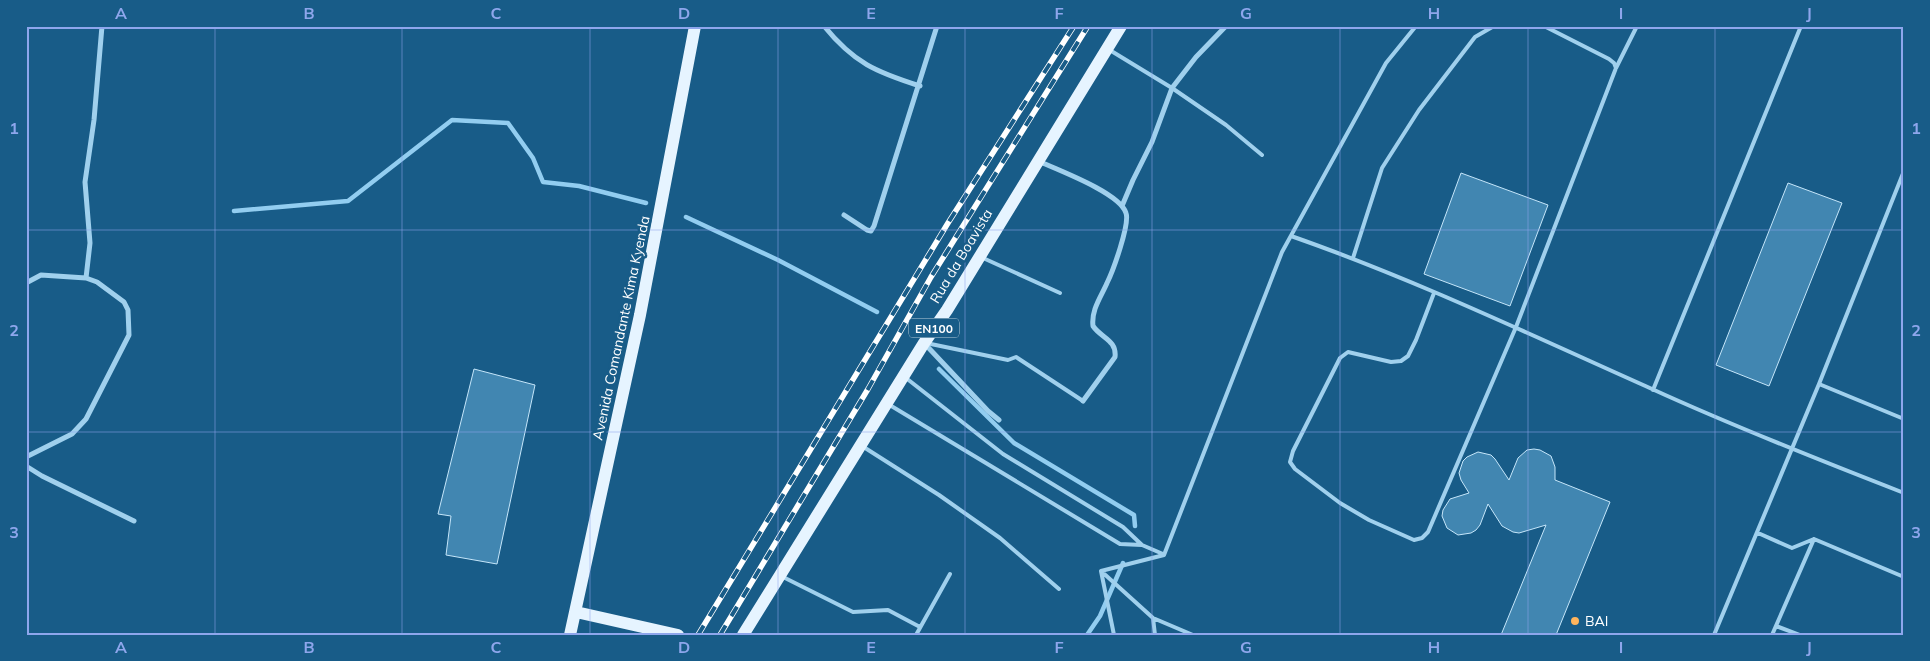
<svg xmlns="http://www.w3.org/2000/svg" width="1930" height="661" viewBox="0 0 1930 661" font-family="Mulish,sans-serif">
<style>
.lines{fill:none;stroke-linecap:round;stroke-linejoin:round}
.stream{stroke:#92cdf0;stroke-width:4.5}
.building{fill:#4186b1;stroke:#c5e6fa}
.service{stroke:#a0d0ed;stroke-width:4}
.minor{stroke:#a0d0ed;stroke-width:5}
.primary{stroke:#e6f4ff;stroke-width:12}
.rail-casing{stroke:#fff;stroke-width:5.5}
.rail{stroke:#185c88;stroke-width:4;stroke-dasharray:11;stroke-linecap:butt}
.grid{fill:none;stroke:#8ea6ec;stroke-width:1;stroke-opacity:0.55}
.poi-dot{fill:#ffb45c;stroke:#185c88;stroke-width:2}
.labels{text-anchor:middle;dominant-baseline:central;stroke-width:5;stroke-linejoin:round;paint-order:stroke}
.shield{fill:#185c88;stroke:#bacedb;stroke-width:1}
.shield-label{font-size:12px;font-weight:bold;fill:#fff}
.street-label{font-size:14px;fill:#fff;stroke:#185c88}
.poi-label{font-size:14px;fill:#fff;stroke:#185c88;text-anchor:start}
.neatline{fill:none;stroke:#8ea6ec;stroke-width:2}
.grid-label{font-size:16px;text-anchor:middle;font-weight:bold;fill:#8ea6ec}
</style>
<rect width="100%" height="100%" fill="#185c88"/>
<g class="lines">
<path class="stream" d="M234,211l114,-10 104,-81 56,3 25,35 10,24 36,4 67,17
M686,217l92,43 99,52
M939,369l75,74 120,72 1,11
M1087,635l13,-19 23,-53"/>
</g>
<path class="building" d="M1461,173l87,32 -38,101 -86,-32z
M1788,183l54,20 -73,183 -53,-21z
M474,369l61,16 -38,179 -51,-9 5,-39 -13,-2z
M1534,449l6,1 11,6 4,11v13l55,22 -54,133h-55l45,-110 -27,8 -6,-1 -11,-6 -14,-22 -8,21 -4,5 -5,3 -13,2 -11,-7 -5,-12 1,-6 7,-11 19,-6 -8,-13 -2,-7 4,-12 4,-4 11,-5 13,3 4,4 14,21 9,-22 9,-8z"/>
<g class="lines">
<path class="service" d="M1544,26l65,33 5,4 2,5
M1108,49l64,39 54,37 36,30
M1291,236c123,43 242,100 361,153 83,38 167,71 252,104
M983,258l77,35
M1353,258l29,-90 37,-58 56,-73 19,-11
M1434,293l-18,47 -8,16 -7,5 -10,1 -43,-10 -8,6 -47,93 -3,11 5,7 45,34 29,17 45,20 8,-2 6,-6 88,-205 100,-259 21,-42
M926,343l82,17 8,-3 67,44
M906,378l97,76 120,73 19,18
M1819,384l85,35
M1653,390l148,-364
M888,404l232,140 22,1 21,9
M862,446l77,49 61,43 59,51
M1758,533l34,15 22,-9 90,38
M1101,571l52,47 40,17
M783,577l70,35 35,-2 32,17
M1153,618l2,17
M1776,626l24,9
M916,635l34,-61
M1114,635l-13,-64 63,-16 118,-303 104,-189 30,-37
M1714,635l105,-251 85,-213
M1772,635l42,-96"/>
<path class="minor" d="M824,26c30,37 52,46 96,60
M1038,161c20,9 82,32 88,52 4,11 -13,58 -19,70 -6,14 -16,27 -14,43 8,12 24,14 22,31l-32,44
M1122,206l11,-26 19,-38 20,-54 24,-31 30,-31
M844,215l23,15 4,1 3,-5 63,-200
M26,283l15,-8 45,3
M924,343l64,68 11,9
M26,457l46,-23 14,-15 43,-84 -1,-25 -4,-8 -27,-20 -11,-4 4,-35 -5,-61 9,-62 8,-94
M26,466l16,10 92,45"/>
<path class="primary" d="M576,612l102,23
M570,635l70,-320 55,-289
M743,635l181,-292 23,-33 174,-284"/>
<g class="rail-casing">
<path id="rail" d="M698,635l250,-412 126,-197
M720,635l148,-246 63,-112 157,-251"/>
</g>
<use href="#rail" class="rail"/>
</g>
<path class="grid" d="M215,26v609M402,26v609M590,26v609M778,26v609M965,26v609M1152,26v609M1340,26v609M1528,26v609M1715,26v609M26,230h1878M26,432h1878"/>
<circle class="poi-dot" cx="1575" cy="621" r="5"/>
<g class="labels">
<rect class="shield" x="909" y="318.5" width="50" height="19" rx="4"/>
<g class="shield-label">
<text x="934" y="328">EN100</text>
</g>
<g class="street-label">
<text transform="translate(961 256) rotate(-59)">Rua da Boavista</text>
<text transform="translate(621 328) rotate(-78)">Avenida Comandante Kima Kyenda</text>
</g>
<g class="poi-label">
<text x="1585" y="621">BAI</text>
</g>
</g>
<rect width="1930" height="661" fill="none" stroke="#185c88" stroke-width="55"/>
<rect x="28" y="28" width="1874" height="606" class="neatline"/>
<g class="grid-label">
<text x="121" y="19">A</text>
<text x="309" y="19">B</text>
<text x="496" y="19">C</text>
<text x="684" y="19">D</text>
<text x="871" y="19">E</text>
<text x="1059" y="19">F</text>
<text x="1246" y="19">G</text>
<text x="1434" y="19">H</text>
<text x="1621" y="19">I</text>
<text x="1809" y="19">J</text>
<text x="14" y="134">1</text>
<text x="1916" y="134">1</text>
<text x="14" y="336">2</text>
<text x="1916" y="336">2</text>
<text x="14" y="538">3</text>
<text x="1916" y="538">3</text>
<text x="121" y="653">A</text>
<text x="309" y="653">B</text>
<text x="496" y="653">C</text>
<text x="684" y="653">D</text>
<text x="871" y="653">E</text>
<text x="1059" y="653">F</text>
<text x="1246" y="653">G</text>
<text x="1434" y="653">H</text>
<text x="1621" y="653">I</text>
<text x="1809" y="653">J</text>
</g>
</svg>
